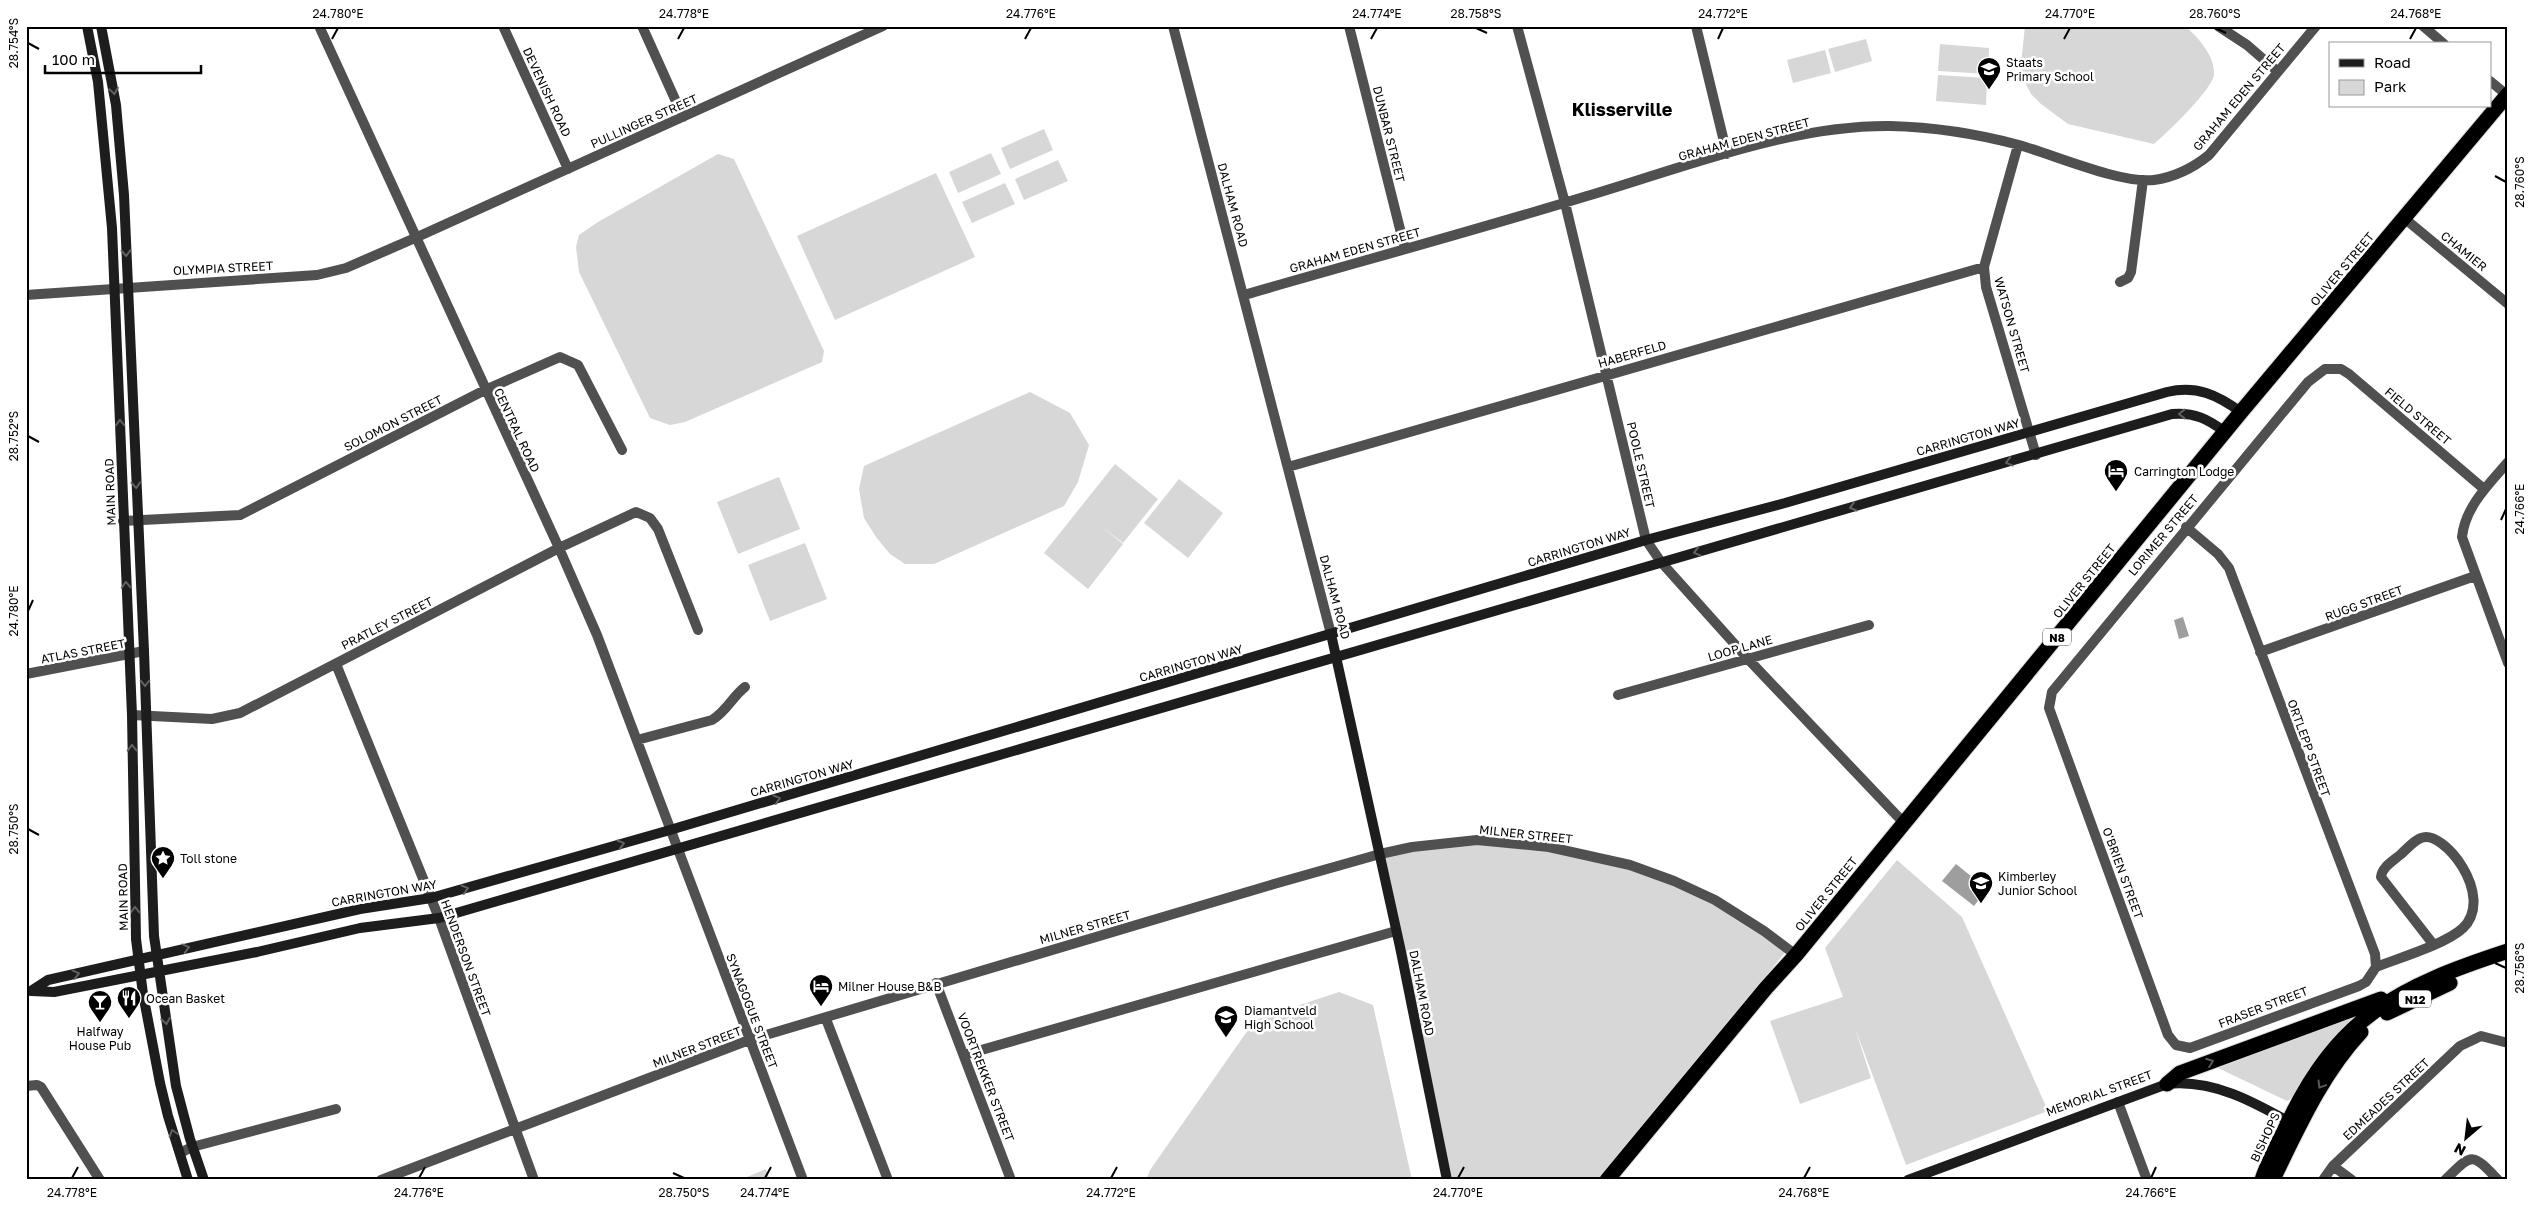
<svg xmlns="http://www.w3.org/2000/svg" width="2534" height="1206" viewBox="0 0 2534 1206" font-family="'Golos Text',sans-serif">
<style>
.green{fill:#d7d7d7}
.water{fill:#9e9e9e}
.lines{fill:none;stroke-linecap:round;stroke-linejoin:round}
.highway-casing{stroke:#dbdbdb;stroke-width:17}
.street{stroke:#505050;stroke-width:10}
.secondary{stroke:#1d1d1d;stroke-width:10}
.highway{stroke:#000;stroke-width:15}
.oneway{stroke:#616161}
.oneway2{stroke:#595959}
.ticks{fill:none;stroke:#000;stroke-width:2}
.labels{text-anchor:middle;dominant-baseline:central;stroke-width:5;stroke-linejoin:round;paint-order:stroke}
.shield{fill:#fff;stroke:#4c4c4c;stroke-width:1}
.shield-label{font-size:11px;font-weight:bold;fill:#000}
.poi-label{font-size:12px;fill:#000;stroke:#fff;text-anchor:start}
.street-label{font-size:12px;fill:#000;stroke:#fff}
.district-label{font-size:18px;font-weight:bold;fill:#000;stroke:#fff}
.neatline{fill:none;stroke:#000;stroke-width:2}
.ticks-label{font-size:12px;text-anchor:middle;fill:#000}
</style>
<rect width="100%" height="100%" fill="#fff"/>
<path class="green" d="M2025,26h160c13,11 30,30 29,48 0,14 -48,60 -60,70l-86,-20 -27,-20 -10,-10 -11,-21z
M1866,39l6,22 -37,11 -7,-23z
M1940,44l49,4 -1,26 -50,-3z
M1825,50l6,23 -38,10 -6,-23z
M1938,75l49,3 -1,27 -50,-4z
M1044,129l9,21 -43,19 -9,-21z
M991,153l10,21 -43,19 -9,-21z
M718,154l16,5 90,192 -2,11 -137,60 -15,3 -20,-7 -71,-146 -3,-25 3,-12 19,-13z
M1058,160l10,21 -44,19 -9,-21z
M936,173l39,84 -140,63 -38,-84z
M1005,183l10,21 -43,19 -10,-21z
M1030,392l40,21 19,32 -11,37 -14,24 -130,58h-29l-15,-10 -14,-17 -12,-19 -5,-29 5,-23z
M1115,464l43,35 -35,44 -22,-17 22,18 -35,45 -44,-36z
M779,477l21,52 -62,25 -21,-52z
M1179,479l44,34 -35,45 -44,-35z
M805,543l22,56 -57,22 -22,-56z
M1476,839l146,22 94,43 71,46 -187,230h-149l-70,-326z
M1897,860l65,57 86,194 -142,54 -51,-137 16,50 -71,26 -30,-83 73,-24 -18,-49z
M1339,992l34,13 39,175h-266l4,-10 105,-150z
M2358,1015l-62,81 -9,5 -69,-33z
M766,1169l4,11h-30z"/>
<path class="water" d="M2183,617l6,19 -10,3 -5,-19z
M1956,864l31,25 -13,17 -32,-25z"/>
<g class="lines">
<g class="highway-casing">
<path id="highway" d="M2387,1013l63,-30
M2167,1084l13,-11 201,-74
M2274,1177c25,-51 48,-103 87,-145
M1607,1180l159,-192 30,-33 445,-543 267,-318
M2262,1180c6,-19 17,-38 25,-55 51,-109 111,-138 221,-174"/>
</g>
<path class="street" d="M319,26l240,522 38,87 206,545
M503,26l65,143
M642,26l41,91
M1173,26l158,608
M1349,26l56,223
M1517,26l48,177 81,337 15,22 87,97 155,163
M1696,26l31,128
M2218,26l29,19 30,26
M2423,26l21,18
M2490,81l17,14
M2018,145l-34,122 2,20 50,168
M2404,218l104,86
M2120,282l8,-4 3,-6 12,-92
M26,295l291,-20 29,-7 69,-30 468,-212
M1244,295c114,-33 229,-64 343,-99 95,-28 202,-71 303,-70 42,1 88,8 129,19 35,10 102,39 135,35 21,-3 39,-12 55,-25l107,-129
M2508,462c-19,22 -43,45 -46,75l46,126
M1288,467l696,-200
M123,521l117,-6 245,-125 75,-33 18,8 44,85
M2186,527l32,27 11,14 146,386 1,13 -10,15 -7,4 -169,62 -14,-3 -8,-10 -119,-327 3,-16 256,-310 17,-13h16l8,5 135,115
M2260,652l215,-76
M336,664l103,254 95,262
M26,674l118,-23
M1618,695l251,-70
M132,715l80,4 28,-6 319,-165 77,-36 14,6 8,11 40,101
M637,740l75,-20c15,-9 20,-23 33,-33
M2376,967c23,-9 70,-23 87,-39 33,-32 -20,-100 -42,-90 -8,3 -15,12 -21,17 -7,6 -18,12 -19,22l52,67
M936,983l75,197
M826,1019l62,161
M964,1055l432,-124
M26,1086l11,-1 4,2 59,93
M2118,1102l29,78
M180,1153l12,-6 144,-38
M2333,1166l19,14
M381,1180l368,-140 525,-156 106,-30 32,-7 65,-7 72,7 81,18 44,16 41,19 49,31 32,24
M2323,1180l10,-14 127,-120 21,-10 27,7
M2445,1180c27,-26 26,-29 53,0"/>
<path class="secondary" d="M87,26l11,56 14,146 20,487 4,224 7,55 17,89 8,33 20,64
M101,26l15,79 8,90 20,456 10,285 22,150 14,53 14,41
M1331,634l69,313 47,233
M31,991l17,-11 312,-71 71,-11 239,-68 976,-290 139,-37 382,-111c30,-7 50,3 74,20
M31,991l23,1 203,-40 103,-24 79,-10 1733,-504c22,-2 36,5 53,18
M1908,1180l259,-96c46,-5 87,18 126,40"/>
<use href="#highway" class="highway"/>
</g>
<defs><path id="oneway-chevron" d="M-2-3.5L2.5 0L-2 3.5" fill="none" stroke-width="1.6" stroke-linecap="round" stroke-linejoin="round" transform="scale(1.25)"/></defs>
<g class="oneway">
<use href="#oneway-chevron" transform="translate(114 91) rotate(81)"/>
<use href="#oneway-chevron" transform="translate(126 253) rotate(88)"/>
<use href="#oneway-chevron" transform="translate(2182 414) rotate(-180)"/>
<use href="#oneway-chevron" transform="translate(120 423) rotate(-92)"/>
<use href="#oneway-chevron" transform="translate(2009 462) rotate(164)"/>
<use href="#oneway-chevron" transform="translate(136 485) rotate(87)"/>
<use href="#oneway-chevron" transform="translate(1853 507) rotate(164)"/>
<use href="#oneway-chevron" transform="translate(1697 552) rotate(164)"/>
<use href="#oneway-chevron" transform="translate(126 585) rotate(-93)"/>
<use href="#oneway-chevron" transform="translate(145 683) rotate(90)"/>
<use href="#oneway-chevron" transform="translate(132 748) rotate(-91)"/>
<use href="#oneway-chevron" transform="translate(777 799) rotate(-16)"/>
<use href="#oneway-chevron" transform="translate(621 844) rotate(-16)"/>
<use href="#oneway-chevron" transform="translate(465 889) rotate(-16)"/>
<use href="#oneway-chevron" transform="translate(135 910) rotate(-91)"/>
<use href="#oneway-chevron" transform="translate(186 948) rotate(-15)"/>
<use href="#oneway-chevron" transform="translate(76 974) rotate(-13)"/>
<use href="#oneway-chevron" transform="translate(166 1021) rotate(81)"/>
<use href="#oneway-chevron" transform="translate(173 1133) rotate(-108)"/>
</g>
<g class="oneway2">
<use href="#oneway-chevron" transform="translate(2210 1062) rotate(-20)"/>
<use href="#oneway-chevron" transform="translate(2321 1085) rotate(121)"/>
</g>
<path class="ticks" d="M1476,28l11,5M2215,28l11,5M332,39l6,-11M678,39l6,-11M1025,39l6,-11M1371,39l6,-11M1718,39l5,-11M2064,39l6,-11M2410,39l6,-11M28,43l11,6M2495,176l11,6M28,436l11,6M2501,520l5,-11M28,611l5,-11M28,829l11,6M2495,963l11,5M673,1173l11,5M72,1178l6,-11M419,1178l6,-11M765,1178l6,-11M1111,1178l6,-11M1458,1178l6,-11M1804,1178l6,-11M2151,1178l5,-11"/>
<defs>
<g id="school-pin" transform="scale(1.25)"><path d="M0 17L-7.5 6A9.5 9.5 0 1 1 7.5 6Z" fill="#000" stroke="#fff"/><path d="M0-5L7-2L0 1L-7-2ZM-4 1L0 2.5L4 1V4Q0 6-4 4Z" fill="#fff"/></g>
<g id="hotel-pin" transform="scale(1.25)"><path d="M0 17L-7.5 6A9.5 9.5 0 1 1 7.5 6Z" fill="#000" stroke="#fff"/><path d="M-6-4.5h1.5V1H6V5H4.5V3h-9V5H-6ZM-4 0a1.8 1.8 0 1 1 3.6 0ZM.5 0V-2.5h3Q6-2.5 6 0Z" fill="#fff"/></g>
<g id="sight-pin" transform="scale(1.25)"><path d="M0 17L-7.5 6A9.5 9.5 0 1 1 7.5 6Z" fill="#000" stroke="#fff"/><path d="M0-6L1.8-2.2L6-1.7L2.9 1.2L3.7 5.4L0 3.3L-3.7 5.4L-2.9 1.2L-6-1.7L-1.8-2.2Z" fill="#fff"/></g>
<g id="restaurant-pin" transform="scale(1.25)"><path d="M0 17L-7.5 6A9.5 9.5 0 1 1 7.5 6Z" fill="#000" stroke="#fff"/><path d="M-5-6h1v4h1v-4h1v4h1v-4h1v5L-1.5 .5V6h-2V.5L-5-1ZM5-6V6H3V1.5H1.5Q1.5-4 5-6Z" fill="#fff"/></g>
<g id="bar-pin" transform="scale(1.25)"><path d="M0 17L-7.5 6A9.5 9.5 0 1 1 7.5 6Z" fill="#000" stroke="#fff"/><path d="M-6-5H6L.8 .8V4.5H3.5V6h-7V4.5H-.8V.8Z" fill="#fff"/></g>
</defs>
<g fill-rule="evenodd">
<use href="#school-pin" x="1989" y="69"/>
<use href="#hotel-pin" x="2116" y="471"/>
<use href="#sight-pin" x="163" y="858"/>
<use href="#school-pin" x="1981" y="883"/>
<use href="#hotel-pin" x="821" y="986"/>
<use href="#restaurant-pin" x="129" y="998"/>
<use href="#bar-pin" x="100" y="1002"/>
<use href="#school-pin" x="1226" y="1017"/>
</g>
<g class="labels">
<g class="shield">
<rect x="2043" y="628.5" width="28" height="17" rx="4"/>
<rect x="2399" y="990.5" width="32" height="17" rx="4"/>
</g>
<g class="shield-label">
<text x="2057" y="637">N8</text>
<text x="2415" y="999">N12</text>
</g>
<g class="poi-label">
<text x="2006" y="62">Staats<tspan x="2006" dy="14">Primary School</tspan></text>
<text x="2134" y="471">Carrington Lodge</text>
<text x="180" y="858">Toll stone</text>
<text x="1998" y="876">Kimberley<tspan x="1998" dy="14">Junior School</tspan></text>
<text x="838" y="986">Milner House B&amp;B</text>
<text x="146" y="998">Ocean Basket</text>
<text x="1244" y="1010">Diamantveld<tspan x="1244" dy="14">High School</tspan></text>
<text x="100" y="1031" text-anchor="middle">Halfway<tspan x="100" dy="14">House Pub</tspan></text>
</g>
<g class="street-label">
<text transform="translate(547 92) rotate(65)">DEVENISH ROAD</text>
<text transform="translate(2239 97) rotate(-50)">GRAHAM EDEN STREET</text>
<text transform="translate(644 121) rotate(-24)">PULLINGER STREET</text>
<text transform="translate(1389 134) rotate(76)">DUNBAR STREET</text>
<text transform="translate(1744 139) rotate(-15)">GRAHAM EDEN STREET</text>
<text transform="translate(1233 205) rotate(75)">DALHAM ROAD</text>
<text transform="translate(1355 250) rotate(-16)">GRAHAM EDEN STREET</text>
<text transform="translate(2464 251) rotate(39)">CHAMIER</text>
<text transform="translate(223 268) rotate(-3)">OLYMPIA STREET</text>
<text transform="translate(2342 269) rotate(-50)">OLIVER STREET</text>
<text transform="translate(2012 325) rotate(74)">WATSON STREET</text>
<text transform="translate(1632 354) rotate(-16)">HABERFELD</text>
<text transform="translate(2418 416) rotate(40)">FIELD STREET</text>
<text transform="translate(393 423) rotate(-27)">SOLOMON STREET</text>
<text transform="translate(517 430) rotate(65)">CENTRAL ROAD</text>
<text transform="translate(1968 437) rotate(-16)">CARRINGTON WAY</text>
<text transform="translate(1641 465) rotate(77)">POOLE STREET</text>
<text transform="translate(110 492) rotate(-92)">MAIN ROAD</text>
<text transform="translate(2163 535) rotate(-50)">LORIMER STREET</text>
<text transform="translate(1579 547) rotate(-17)">CARRINGTON WAY</text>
<text transform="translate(2084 581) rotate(-51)">OLIVER STREET</text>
<text transform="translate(1335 597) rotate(75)">DALHAM ROAD</text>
<text transform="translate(2364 603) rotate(-20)">RUGG STREET</text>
<text transform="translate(387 623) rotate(-27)">PRATLEY STREET</text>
<text transform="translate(1740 648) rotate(-16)">LOOP LANE</text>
<text transform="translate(83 651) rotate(-11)">ATLAS STREET</text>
<text transform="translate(1191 663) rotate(-16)">CARRINGTON WAY</text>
<text transform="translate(2309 748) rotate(70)">ORTLEPP STREET</text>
<text transform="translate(802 778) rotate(-16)">CARRINGTON WAY</text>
<text transform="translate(1526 834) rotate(6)">MILNER STREET</text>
<text transform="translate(2123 873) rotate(70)">O'BRIEN STREET</text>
<text transform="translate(384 893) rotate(-10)">CARRINGTON WAY</text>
<text transform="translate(1826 894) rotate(-51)">OLIVER STREET</text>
<text transform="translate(123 897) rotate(-91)">MAIN ROAD</text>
<text transform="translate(1085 927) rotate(-16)">MILNER STREET</text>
<text transform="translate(466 958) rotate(70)">HENDERSON STREET</text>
<text transform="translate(1422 993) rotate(79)">DALHAM ROAD</text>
<text transform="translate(2263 1007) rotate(-21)">FRASER STREET</text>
<text transform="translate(752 1011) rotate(69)">SYNAGOGUE STREET</text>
<text transform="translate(697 1047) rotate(-21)">MILNER STREET</text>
<text transform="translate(986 1077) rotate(69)">VOORTREKKER STREET</text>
<text transform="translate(2099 1093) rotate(-20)">MEMORIAL STREET</text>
<text transform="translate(2386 1099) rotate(-43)">EDMEADES STREET</text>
<text transform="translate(2265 1137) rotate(-65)">BISHOPS</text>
</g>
<g class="district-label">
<text x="1622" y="109">Klisserville</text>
</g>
</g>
<rect width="2534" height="1206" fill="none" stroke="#ffffff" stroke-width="55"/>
<rect x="2329" y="42" width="162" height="65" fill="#ffffff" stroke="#999999"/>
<rect x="2339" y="59" width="25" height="8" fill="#1d1d1d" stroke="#999999"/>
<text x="2374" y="68" font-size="15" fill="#000000">Road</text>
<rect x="2339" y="80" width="25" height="15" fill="#d7d7d7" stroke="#999999"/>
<text x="2374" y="92" font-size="15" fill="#000000">Park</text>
<g transform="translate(2466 1138) rotate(208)" stroke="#ffffff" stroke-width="4" paint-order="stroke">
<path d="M0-4L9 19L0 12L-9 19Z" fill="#000000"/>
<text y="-8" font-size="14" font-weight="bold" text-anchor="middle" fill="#000000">N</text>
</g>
<path d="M45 65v8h156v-8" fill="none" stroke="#000000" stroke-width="2.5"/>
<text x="52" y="65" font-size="15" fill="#000000" stroke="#ffffff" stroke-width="4" paint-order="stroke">100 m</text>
<rect x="28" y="28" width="2478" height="1150" class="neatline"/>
<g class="ticks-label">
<text x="338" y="18">24.780°E</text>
<text x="684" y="18">24.778°E</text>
<text x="1031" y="18">24.776°E</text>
<text x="1377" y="18">24.774°E</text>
<text x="1476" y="18">28.758°S</text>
<text x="1723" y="18">24.772°E</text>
<text x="2070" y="18">24.770°E</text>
<text x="2215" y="18">28.760°S</text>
<text x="2416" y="18">24.768°E</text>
<text transform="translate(14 43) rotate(-90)" y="4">28.754°S</text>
<text transform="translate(2520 182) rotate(-90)" y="4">28.760°S</text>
<text transform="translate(14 436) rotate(-90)" y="4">28.752°S</text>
<text transform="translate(2520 509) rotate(-90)" y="4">24.766°E</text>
<text transform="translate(14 611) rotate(-90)" y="4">24.780°E</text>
<text transform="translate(14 829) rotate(-90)" y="4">28.750°S</text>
<text transform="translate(2520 968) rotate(-90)" y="4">28.756°S</text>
<text x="72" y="1197">24.778°E</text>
<text x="419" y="1197">24.776°E</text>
<text x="684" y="1197">28.750°S</text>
<text x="765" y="1197">24.774°E</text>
<text x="1111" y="1197">24.772°E</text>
<text x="1458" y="1197">24.770°E</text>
<text x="1804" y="1197">24.768°E</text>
<text x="2151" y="1197">24.766°E</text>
</g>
</svg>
